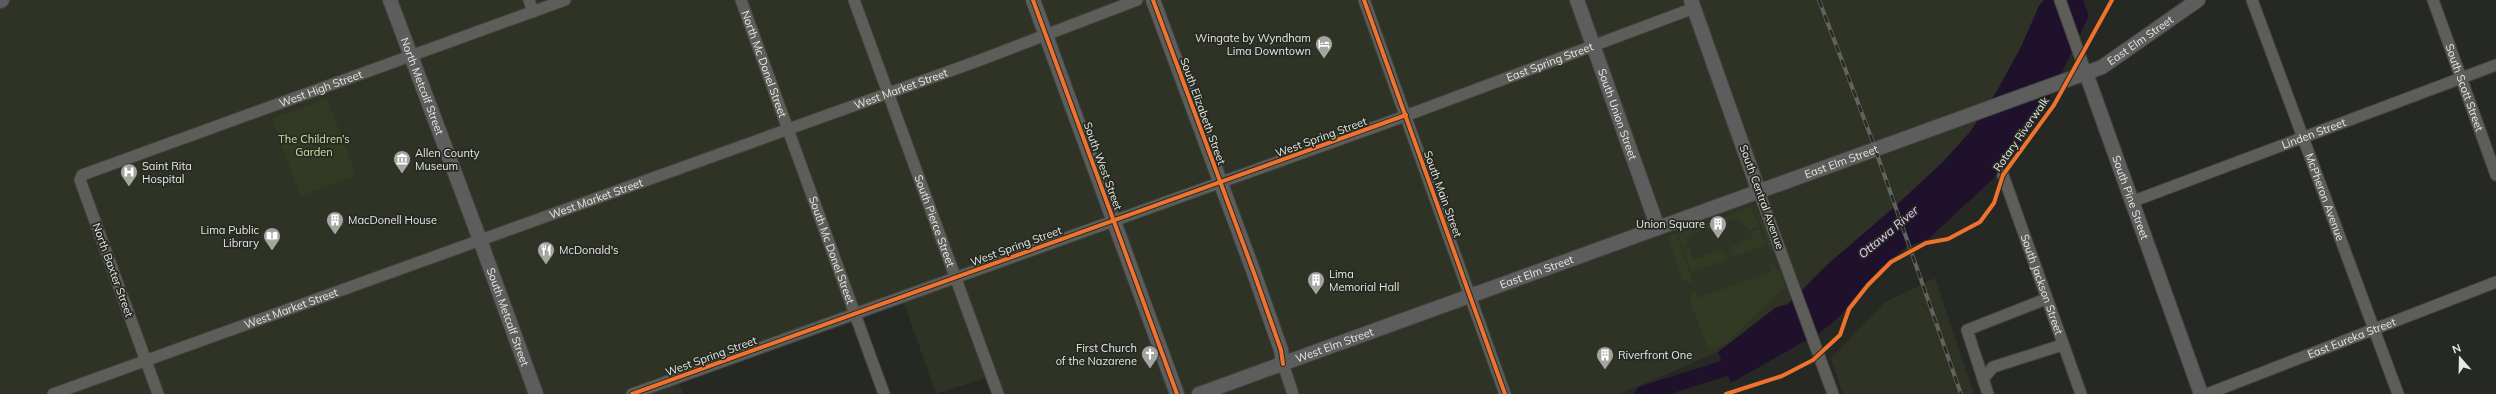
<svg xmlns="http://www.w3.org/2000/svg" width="2496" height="394" viewBox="0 0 2496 394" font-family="Mulish,sans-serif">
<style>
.built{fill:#2f3326}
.green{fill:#333a23}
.water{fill:#1f112c}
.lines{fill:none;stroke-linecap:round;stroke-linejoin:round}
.river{stroke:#1f112c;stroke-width:16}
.minor-casing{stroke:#424440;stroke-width:13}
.major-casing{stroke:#424440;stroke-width:16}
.minor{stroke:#5d5e5a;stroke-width:11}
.major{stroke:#5d5d5d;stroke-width:14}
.rail-casing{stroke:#626360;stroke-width:4}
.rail{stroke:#272a22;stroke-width:2.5;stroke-dasharray:8;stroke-linecap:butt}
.cycleway-casing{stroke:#272a22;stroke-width:6}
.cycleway{stroke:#ef722f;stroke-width:4}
.labels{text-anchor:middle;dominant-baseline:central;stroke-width:3.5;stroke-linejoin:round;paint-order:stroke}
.poi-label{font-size:11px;fill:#e6e8e2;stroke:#272a22;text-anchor:start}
.street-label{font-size:11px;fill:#e6e8e2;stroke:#272a22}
.park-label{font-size:11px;fill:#cbe09e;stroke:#272a22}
.water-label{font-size:12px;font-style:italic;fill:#e5ceff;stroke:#272a22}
</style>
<rect width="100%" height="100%" fill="#262824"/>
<path class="built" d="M0,0h2044l-5,6 -18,41 -24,44 -27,41 -28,31 -51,47 -63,54 -40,40 -13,4 -47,37 -10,7 -98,42h-622l-7,-18 -55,18 -34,-97 -225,81 6,16h-683z
M1935,278l39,116h-131l-12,-36 54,-56z"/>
<path class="green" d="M327,98l29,77 -55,21 -29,-77z
M1751,207l8,20 -11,3 -2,-4 -3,1 -4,-10 -49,18v3l-3,1 1,5 -6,2 -4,-12z
M1756,207l17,39 -2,7 -16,-44z
M1760,229l6,16 -35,13 -3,-7 5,-1 -1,-3 21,-10 -2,-5z
M1676,234l17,48h-7l-4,-4 -14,-41z
M1689,246l5,14 24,-10 8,3 2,6 -36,13 -9,-24z
M1773,264l7,9 5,14 -59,56 -16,8 -20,-48 2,-10h4l2,5 66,-24 4,2 5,-8 -5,-2z"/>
<path class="water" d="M2044,0h39l6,16 -42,87 -25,39 -28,36 -66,61 -22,8 -27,22 -41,49 -17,14 -90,51 -13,-31 57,-44 13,-4 40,-40 63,-54 51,-47 28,-31 27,-41 24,-44 18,-41z"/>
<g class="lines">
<path class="river" d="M1643,394l86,-27 13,-11"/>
<g class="minor-casing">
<g id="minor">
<path d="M529,0l4,12"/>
<path id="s1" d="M741,0l143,394"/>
<path id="s2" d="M854,0l144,394"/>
<path d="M1364,0l141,394"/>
<path d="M2060,0l26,73"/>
<path id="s3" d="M2252,0l146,394"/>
<path id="s4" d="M2433,0l63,175"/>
<path id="s5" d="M2003,175l78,219"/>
<path d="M1759,192l74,202"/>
<path id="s6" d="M2131,202l365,-137"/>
<path d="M1283,364l10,30"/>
<path d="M1983,379l10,-12 66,-21h4"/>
<path id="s7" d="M53,394l922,-332 162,-62"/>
<path id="s8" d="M158,394l-78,-214 2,-5 483,-175"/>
<path id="s9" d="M632,394l765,-275 297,-111"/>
<path d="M1988,394l-21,-64 79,-31"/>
<path id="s10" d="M2207,394l289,-112"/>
</g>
</g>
<g class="major-casing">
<g id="major">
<path id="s11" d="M390,0l90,240 56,154"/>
<path d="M1033,0l144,394"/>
<path d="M1153,0l101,273 27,77 2,14"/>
<path id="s12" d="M1577,0l81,228"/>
<path d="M1691,0l68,192"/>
<path d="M0,1l2,-1"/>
<path id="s13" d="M2086,73l115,321"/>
<path id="s14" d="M1199,394l887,-321 16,-6 96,-67"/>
</g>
</g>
<use href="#minor" class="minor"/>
<use href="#major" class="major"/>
<g class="rail-casing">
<path id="rail" d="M1819,0l52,137 90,257"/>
</g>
<use href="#rail" class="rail"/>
<g class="cycleway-casing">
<path id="cycleway" d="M1033,0l144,394
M1153,0l101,273 27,77 2,14
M1364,0l141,394
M632,394l774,-279
M1726,394l56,-18 31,-16 27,-25 9,-26 19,-24 23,-23 35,-19 22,-4 32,-17 14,-19 9,-28 51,-70 58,-105"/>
</g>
<use href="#cycleway" class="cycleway"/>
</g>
<defs>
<g id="hotel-pin" transform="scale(0.9)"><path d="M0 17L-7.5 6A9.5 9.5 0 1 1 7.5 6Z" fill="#a3a5a0" stroke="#272a22"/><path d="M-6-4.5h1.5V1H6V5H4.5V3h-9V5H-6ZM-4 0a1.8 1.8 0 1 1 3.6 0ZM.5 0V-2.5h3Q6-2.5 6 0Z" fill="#fff"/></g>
<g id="museum-pin" transform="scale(0.9)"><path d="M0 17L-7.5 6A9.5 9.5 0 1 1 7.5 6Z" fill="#a3a5a0" stroke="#272a22"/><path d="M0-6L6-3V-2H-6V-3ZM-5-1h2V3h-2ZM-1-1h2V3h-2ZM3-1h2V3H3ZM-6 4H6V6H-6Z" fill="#fff"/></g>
<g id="hospital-pin" transform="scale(0.9)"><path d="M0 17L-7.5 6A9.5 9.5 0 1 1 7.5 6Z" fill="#a3a5a0" stroke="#272a22"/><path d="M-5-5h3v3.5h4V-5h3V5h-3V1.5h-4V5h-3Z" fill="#fff"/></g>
<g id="building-pin" transform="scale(0.9)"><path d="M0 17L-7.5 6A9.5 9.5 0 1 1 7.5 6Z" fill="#a3a5a0" stroke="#272a22"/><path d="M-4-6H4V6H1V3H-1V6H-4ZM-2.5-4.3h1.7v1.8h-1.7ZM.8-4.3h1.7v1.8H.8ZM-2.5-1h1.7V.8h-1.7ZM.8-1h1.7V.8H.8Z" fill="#fff"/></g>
<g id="library-pin" transform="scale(0.9)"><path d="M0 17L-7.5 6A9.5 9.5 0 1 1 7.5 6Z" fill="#a3a5a0" stroke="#272a22"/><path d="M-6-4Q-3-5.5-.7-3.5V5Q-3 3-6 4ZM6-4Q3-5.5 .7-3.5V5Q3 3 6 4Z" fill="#fff"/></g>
<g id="restaurant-pin" transform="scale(0.9)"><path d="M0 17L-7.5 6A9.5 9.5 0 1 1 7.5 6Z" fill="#a3a5a0" stroke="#272a22"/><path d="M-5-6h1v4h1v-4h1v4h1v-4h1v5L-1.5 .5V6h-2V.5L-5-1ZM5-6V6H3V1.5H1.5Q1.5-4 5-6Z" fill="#fff"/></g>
<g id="church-pin" transform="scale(0.9)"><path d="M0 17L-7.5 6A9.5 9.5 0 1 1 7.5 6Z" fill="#a3a5a0" stroke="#272a22"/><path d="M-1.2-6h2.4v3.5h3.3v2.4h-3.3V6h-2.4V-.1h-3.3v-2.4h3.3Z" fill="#fff"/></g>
</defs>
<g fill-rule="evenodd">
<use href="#hotel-pin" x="1324" y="44"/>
<use href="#museum-pin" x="402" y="159"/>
<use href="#hospital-pin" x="129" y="172"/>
<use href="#building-pin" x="335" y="220"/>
<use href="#building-pin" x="1718" y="224"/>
<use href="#library-pin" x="272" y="236"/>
<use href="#restaurant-pin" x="546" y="250"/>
<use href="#building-pin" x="1316" y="280"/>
<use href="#church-pin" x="1150" y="354"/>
<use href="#building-pin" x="1605" y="355"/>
</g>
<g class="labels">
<g class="poi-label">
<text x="1311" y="38" text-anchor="end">Wingate by Wyndham<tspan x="1311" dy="13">Lima Downtown</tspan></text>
<text x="415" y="153">Allen County<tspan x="415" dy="13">Museum</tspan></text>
<text x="142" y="166">Saint Rita<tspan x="142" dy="13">Hospital</tspan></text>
<text x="348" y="220">MacDonell House</text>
<text x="1705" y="224" text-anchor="end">Union Square</text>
<text x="259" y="230" text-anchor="end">Lima Public<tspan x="259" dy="13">Library</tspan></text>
<text x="559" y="250">McDonald's</text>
<text x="1329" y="274">Lima<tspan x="1329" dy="13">Memorial Hall</tspan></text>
<text x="1137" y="348" text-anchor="end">First Church<tspan x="1137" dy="13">of the Nazarene</tspan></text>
<text x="1618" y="355">Riverfront One</text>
</g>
<g class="street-label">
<text stroke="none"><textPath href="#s14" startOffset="1007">East Elm Street</textPath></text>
<text stroke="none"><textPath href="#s9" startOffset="976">East Spring Street</textPath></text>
<text stroke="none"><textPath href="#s1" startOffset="68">North Mc Donel Street</textPath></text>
<text stroke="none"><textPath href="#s11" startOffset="92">North Metcalf Street</textPath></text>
<text stroke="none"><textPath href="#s8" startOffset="487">West High Street</textPath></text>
<text stroke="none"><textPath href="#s7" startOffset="901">West Market Street</textPath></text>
<text stroke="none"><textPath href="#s4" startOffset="93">South Scott Street</textPath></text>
<text transform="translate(1203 111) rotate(70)">South Elizabeth Street</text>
<text stroke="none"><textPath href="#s12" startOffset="121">South Union Street</textPath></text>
<text transform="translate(2021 134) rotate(-55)">Rotary Riverwalk</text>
<text stroke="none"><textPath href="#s6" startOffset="195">Linden Street</textPath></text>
<text transform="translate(1321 137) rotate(-20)">West Spring Street</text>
<text stroke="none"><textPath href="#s14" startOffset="683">East Elm Street</textPath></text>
<text transform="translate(1103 166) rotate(70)">South West Street</text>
<text transform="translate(1443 194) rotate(70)">South Main Street</text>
<text transform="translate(1762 197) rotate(70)">South Central Avenue</text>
<text stroke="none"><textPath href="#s13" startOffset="132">South Pine Street</textPath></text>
<text stroke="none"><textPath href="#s3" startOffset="210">McPheron Avenue</textPath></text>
<text stroke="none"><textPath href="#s7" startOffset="577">West Market Street</textPath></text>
<text stroke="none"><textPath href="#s2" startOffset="235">South Pierce Street</textPath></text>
<text transform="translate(1016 246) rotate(-20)">West Spring Street</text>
<text stroke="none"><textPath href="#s1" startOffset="266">South Mc Donel Street</textPath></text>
<text transform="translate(113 270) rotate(70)">North Baxter Street</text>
<text stroke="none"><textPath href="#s14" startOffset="359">East Elm Street</textPath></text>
<text stroke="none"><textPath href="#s5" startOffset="116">South Jackson Street</textPath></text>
<text stroke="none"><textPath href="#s7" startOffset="253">West Market Street</textPath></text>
<text stroke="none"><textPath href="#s11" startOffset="338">South Metcalf Street</textPath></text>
<text stroke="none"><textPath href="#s10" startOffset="155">East Eureka Street</textPath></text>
<text stroke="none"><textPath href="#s14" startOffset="144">West Elm Street</textPath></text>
<text transform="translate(711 356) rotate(-20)">West Spring Street</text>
</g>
<g class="park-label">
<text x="314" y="139">The Children’s<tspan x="314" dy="13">Garden</tspan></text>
</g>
<g class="water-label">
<text transform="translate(1888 232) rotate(-40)">Ottawa River</text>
</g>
</g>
<g transform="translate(2460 358) rotate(340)" stroke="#272a22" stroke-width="3" paint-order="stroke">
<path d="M0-3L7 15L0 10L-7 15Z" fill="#e6e8e2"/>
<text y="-6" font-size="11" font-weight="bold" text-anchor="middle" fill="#e6e8e2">N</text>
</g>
</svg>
